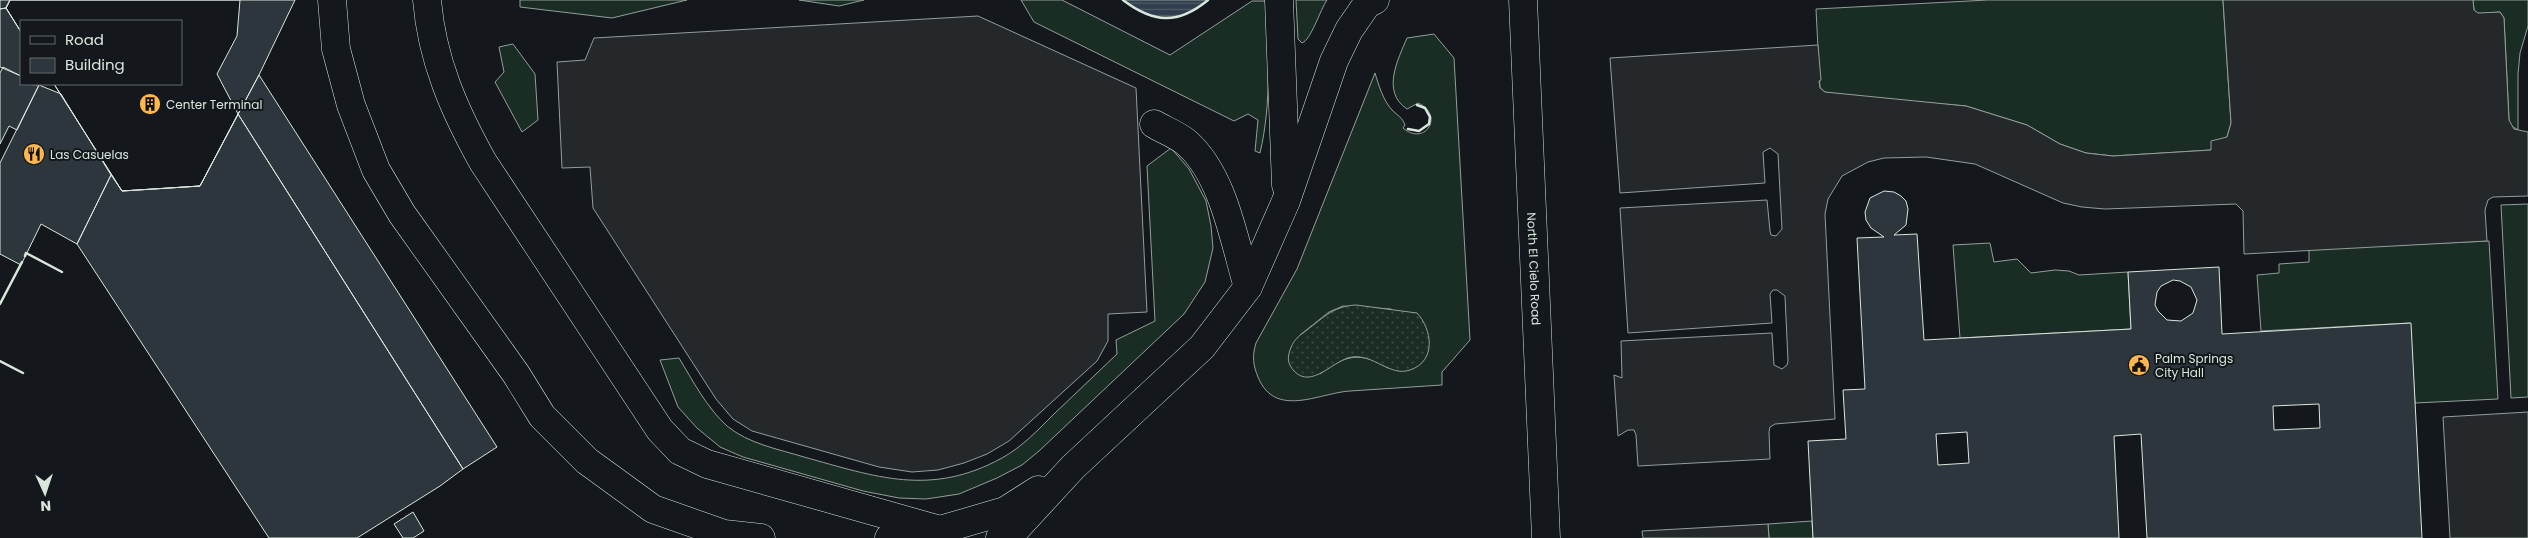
<svg xmlns="http://www.w3.org/2000/svg" width="2528" height="538" viewBox="0 0 2528 538" font-family="Poppins,sans-serif">
<style>
.grass{fill:#1a2d24;stroke:#939e99;fill-rule:evenodd}
.garden{fill:url(#garden-dots);stroke:#939e99}
.parking{fill:#24282b;stroke:#939e99}
.water{fill:url(#water-rules);stroke:#939e99}
.building{fill:#2c363c;stroke:#d8e6dc;fill-rule:evenodd}
.lines{fill:none;stroke-linecap:round;stroke-linejoin:round}
.minor-casing{stroke:#d8e6dc;stroke-width:29}
.minor{stroke:#14181c;stroke-width:28}
.wall{stroke:#d8e6dc;stroke-width:2.5}
.labels{text-anchor:middle;dominant-baseline:central;stroke-width:4;stroke-linejoin:round;paint-order:stroke}
.poi-label{font-size:12px;fill:#d8e6dc;stroke:#14181c;text-anchor:start}
.street-label{font-size:12px;fill:#d8e6dc;stroke:#14181c}
</style>
<defs>
<pattern id="garden-dots" width="8" height="8" patternUnits="userSpaceOnUse" patternTransform="scale(1.25)"><rect width="8" height="8" fill="#1a2d24"/><path d="M2 2h.1M6 6h.1" fill="none" stroke="#3b4b43" stroke-width="1.8" stroke-linecap="round"/></pattern>
<pattern id="water-rules" width="6" height="5" patternUnits="userSpaceOnUse" patternTransform="scale(1.25)"><rect width="6" height="5" fill="#2f3f4d"/><path d="M0 2.5h6" fill="none" stroke="#4c5b66"/></pattern>
</defs>
<rect width="100%" height="100%" fill="#14181c"/>
<path class="grass" d="M520,0h167l-75,18 -92,-11z
M799,0h65l-25,6z
M1021,0h41l108,55 82,-54h14c2,51 6,101 -6,152l-5,-2 3,-31 -10,-6 -14,7 -200,-99z
M1296,0h31c-7,10 -16,40 -25,43l-4,-4z
M1988,0h235l8,123 -4,14 -16,13 -98,6 -27,-3 -26,-9 -33,-19 -61,-19 -128,-11 -13,-3 -5,-4 -4,-79z
M2473,0h55v26l-8,27 -2,21v56l-8,-5 -1,-5 -5,-102 -4,-6 -22,2 -4,-4z
M1434,34l20,24 16,282 -28,32v13c-31,2 -61,4 -92,6 -31,2 -75,28 -92,-14 -5,-12 -6,-21 -2,-34l41,-74 78,-196c4,13 8,27 17,37 6,6 10,7 13,15l-2,3c22,19 42,-13 15,-25l-11,6c-26,-17 -9,-50 0,-71zM1343,306l48,3 -3,59c-28,-17 -43,-13 -68,6l-20,-39 29,-23z
M513,44l22,30 3,46 -16,12 -27,-50 9,-10 -5,-25z
M1171,148l18,21 17,32 5,25 2,22 -8,34 -21,32 -145,137 -17,14 -25,13 -38,16 -33,5 -27,-1 -36,-7 -120,-34 -23,-10 -23,-19 -19,-21 -18,-47 19,-2c14,23 28,50 48,68 22,18 51,23 77,31 72,20 127,40 198,1 20,-11 36,-28 52,-44 21,-20 42,-40 63,-60l-1,-14 39,-19 -8,-155z
M2528,204v193l-17,1 -10,-193z
M2489,241l9,158 -83,4 -5,-80 -149,8 -4,-56 22,-2v-9l30,-2v-13z
M1990,243l4,19 23,-3 14,14 24,-3 14,1 10,4 49,-3 3,57 -171,9 -7,-93z
M1812,521l1,17h-44l-1,-14z"/>
<path class="garden" d="M1356,305l61,8c15,16 20,48 -7,57 -20,7 -36,-16 -58,-13 -18,2 -40,33 -58,14 -6,-7 -7,-12 -4,-21 3,-8 6,-12 13,-17 18,-13 29,-27 53,-28z"/>
<path class="parking" d="M2223,0h250l1,10 4,3 22,-1 4,6 5,102 5,9 14,3v64l-35,1 -5,3 -3,10 2,31 -243,13 -1,-43 -7,-7 -131,5 -23,-2 -19,-4 -88,-39 -49,-7 -42,1 -16,4 -26,14 -14,23 -3,15 10,205 -60,5 -5,3 -1,5 1,27 -132,7 -2,-31 -2,-5h-6l-10,6 -4,-61 8,3 -1,-37 151,-8 2,32 8,4 5,-4 1,-4 -3,-65 -8,-6h-4l-3,4 2,29 -144,10 -8,-125 147,-8 3,31 1,4 5,1 6,-7 -4,-75 -8,-6 -7,4 2,31 -145,10 -10,-135 208,-13 3,35 -2,1 1,7 5,4 141,14 61,19 33,19 26,9 27,3 98,-6v-9l16,-4 4,-14z
M978,16l158,72 11,224 -39,2v27l-11,20 -88,80 -22,13 -23,9 -26,7 -26,2 -33,-5 -127,-36 -19,-12 -17,-20 -123,-191 -3,-41 -28,1 -5,-106 28,-2 9,-22z
M2528,412v126h-78l-7,-121z
M1768,524l1,14h-126l-1,-7z"/>
<path class="water" d="M1123,0h85c-30,25 -55,23 -85,0z"/>
<path class="building" d="M0,0h10l-4,8 -6,1z
M10,0h285l-36,75 -59,111 -78,5 -68,-107h127v-63h-160v11l-15,-24z
M10,0h230l-3,36 -20,38 21,40 -38,72 -78,5 -68,-107h127v-63h-160v11l-15,-24z
M6,8l15,24v44l-21,-9v-58z
M3,67l18,9v8l18,1 -22,45 -8,-4 -9,18v-71z
M259,75l238,372 -34,22 -225,-355z
M39,85l22,9 50,81 -34,69 -36,-20 -20,41 -21,-11v-91z
M238,114l225,355 -23,17 -83,52h-88l-192,-294 34,-69 11,16 78,-5z
M1884,191l10,1 7,4 5,5 2,8 -2,16 -12,10 23,-1 7,106 207,-11 -3,-57 91,-5 3,67 189,-11 11,215h-275l-6,-104 -27,2 5,102h-306l-5,-97 38,-2 -3,-49 22,-1 -8,-151 27,-1 -13,-9 -5,-8 -1,-8 5,-14zM2173,280l7,1 11,6 6,13 -4,13 -12,8 -14,-1 -9,-9 -3,-6 2,-13 4,-6zM2319,404l1,24 -46,2 -1,-24zM1967,432l2,31 -31,2 -2,-31z
M413,512l11,19 -11,7h-10l-9,-14z"/>
<g class="lines">
<g class="minor-casing">
<g id="minor">
<path d="M332,0l4,49 15,56 25,65 26,44 114,160 26,42 45,45 66,48 71,25 37,4"/>
<path d="M427,0c5,60 27,110 56,162l177,268 20,21 27,13 233,66"/>
<path d="M1279,0l7,185"/>
<path id="s1" d="M1523,0l23,538"/>
<path d="M1154,124c10,6 24,11 33,19 37,33 47,98 61,144"/>
<path d="M889,538l51,-8 65,-19 33,-21"/>
<path d="M1000,538l13,-6 60,-65 129,-120 46,-60 38,-86 48,-140 15,-31 18,-26 8,-4"/>
</g>
</g>
<use href="#minor" class="minor"/>
<path class="wall" d="M1123,0c30,23 55,25 85,0
M1408,129l11,2 10,-7 1,-7 -5,-9 -8,-3
M25,256l1,-3 36,19
M0,304l22,-42
M0,361l23,12"/>
</g>
<defs>
<g id="building-disc" transform="scale(1.125)"><circle r="9.5" fill="#ffb74d" stroke="#14181c"/><path d="M-4-6H4V6H1V3H-1V6H-4ZM-2.5-4.3h1.7v1.8h-1.7ZM.8-4.3h1.7v1.8H.8ZM-2.5-1h1.7V.8h-1.7ZM.8-1h1.7V.8H.8Z" fill="#111"/></g>
<g id="restaurant-disc" transform="scale(1.125)"><circle r="9.5" fill="#ffb74d" stroke="#14181c"/><path d="M-5-6h1v4h1v-4h1v4h1v-4h1v5L-1.5 .5V6h-2V.5L-5-1ZM5-6V6H3V1.5H1.5Q1.5-4 5-6Z" fill="#111"/></g>
<g id="civic-disc" transform="scale(1.125)"><circle r="9.5" fill="#ffb74d" stroke="#14181c"/><path d="M-.6-6.5H3V-4.5H.6V-3L4-1V1h2V6H-6V1h2V-1L-.6-3ZM-1.2 2.5V6h2.4V2.5Z" fill="#111"/></g>
</defs>
<g fill-rule="evenodd">
<use href="#building-disc" x="150" y="104"/>
<use href="#restaurant-disc" x="34" y="154"/>
<use href="#civic-disc" x="2139" y="365"/>
</g>
<g class="labels">
<g class="poi-label">
<text x="166" y="104">Center Terminal</text>
<text x="50" y="154">Las Casuelas</text>
<text x="2155" y="358">Palm Springs<tspan x="2155" dy="14">City Hall</tspan></text>
</g>
<g class="street-label">
<text stroke="none"><textPath href="#s1" startOffset="269">North El Cielo Road</textPath></text>
</g>
</g>
<rect x="20" y="20" width="162" height="65" fill="#14181c" stroke="#626a69"/>
<rect x="30" y="36" width="25" height="8" fill="#14181c" stroke="#626a69"/>
<text x="65" y="45" font-size="15" fill="#d8e6dc">Road</text>
<rect x="30" y="58" width="25" height="15" fill="#2c363c" stroke="#626a69"/>
<text x="65" y="70" font-size="15" fill="#d8e6dc">Building</text>
<g transform="translate(45 493) rotate(177)" stroke="#14181c" stroke-width="4" paint-order="stroke">
<path d="M0-4L9 19L0 12L-9 19Z" fill="#d8e6dc"/>
<text y="-8" font-size="14" font-weight="bold" text-anchor="middle" fill="#d8e6dc">N</text>
</g>
</svg>
